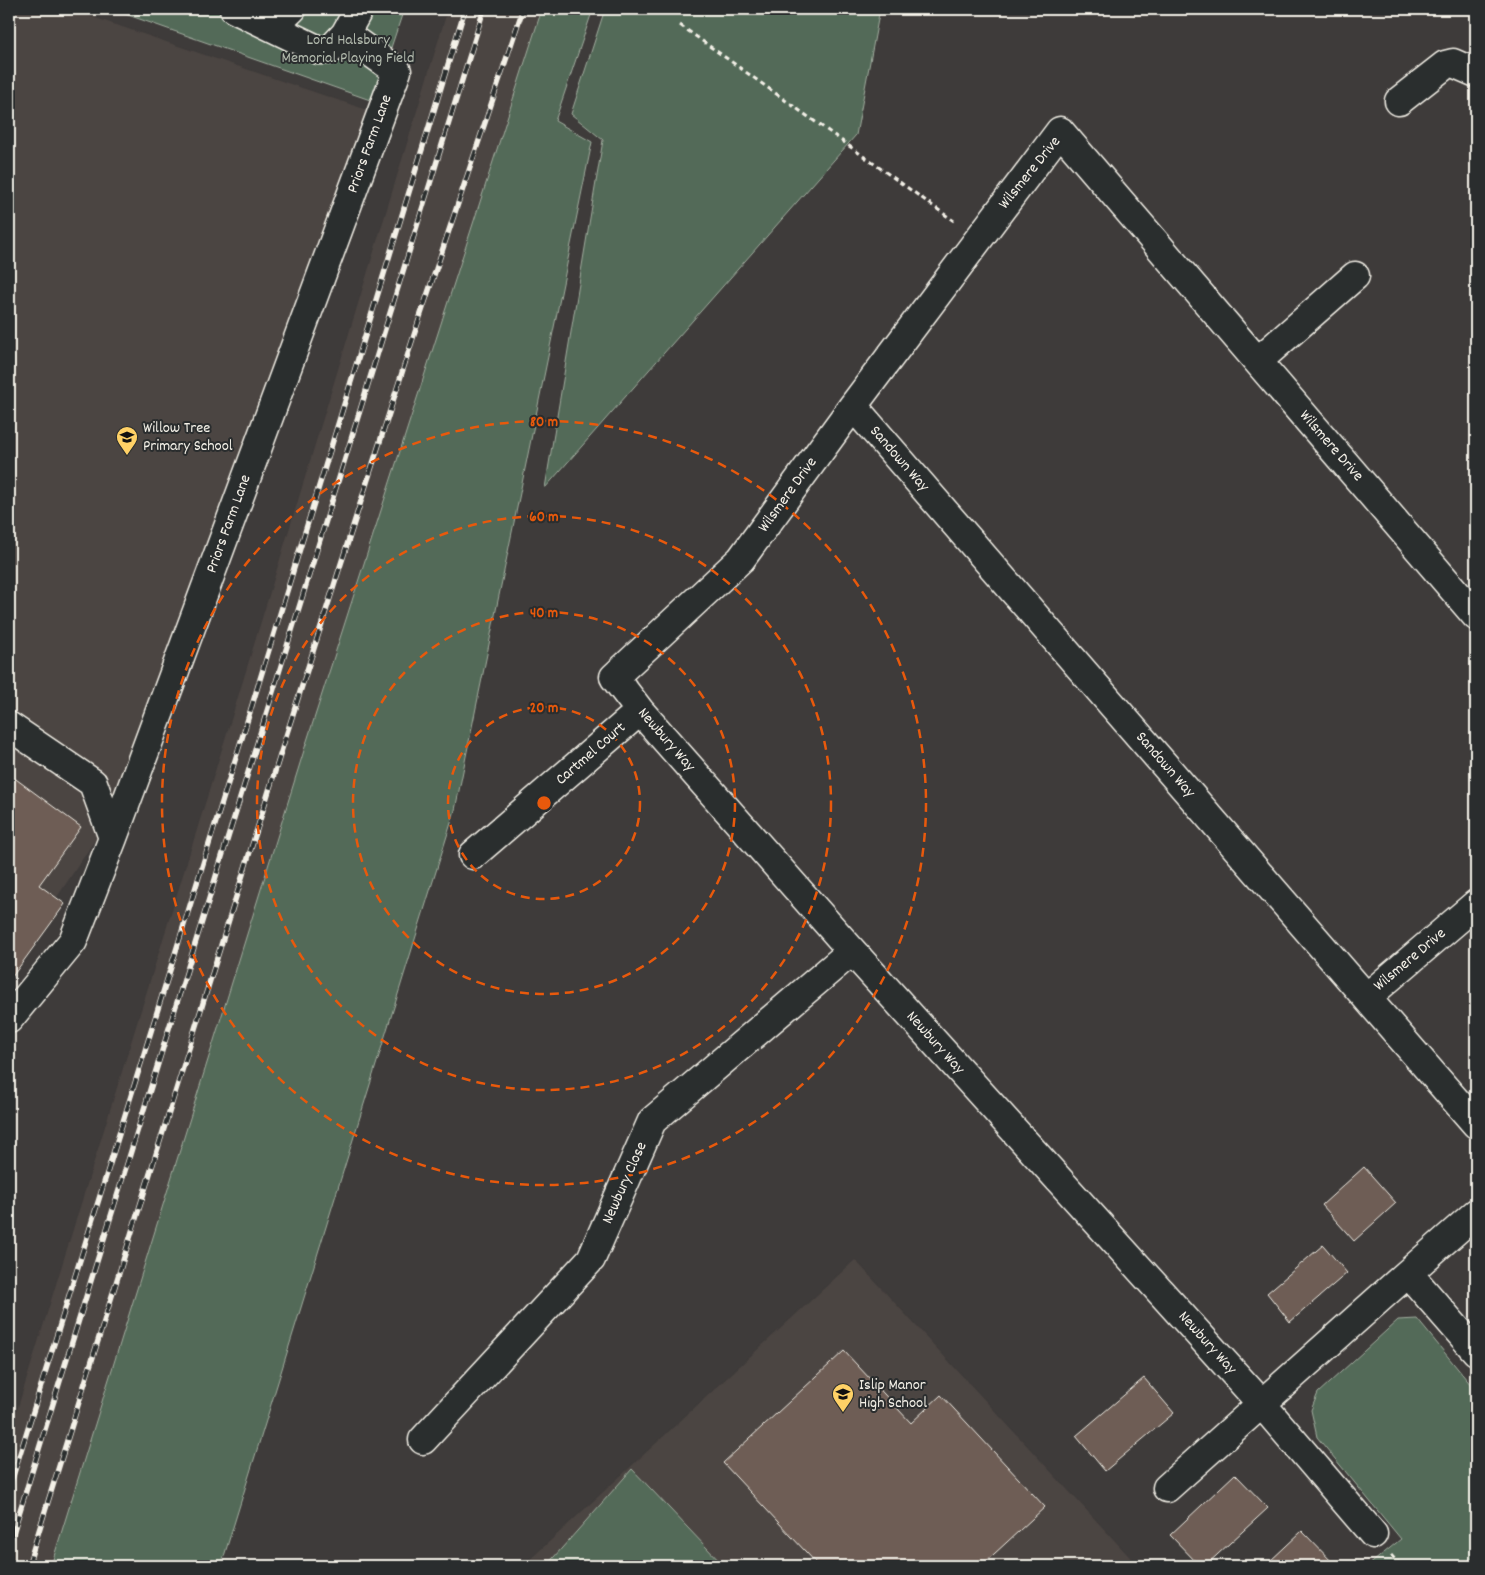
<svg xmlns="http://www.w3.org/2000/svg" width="1485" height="1575" viewBox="0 0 1485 1575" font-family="Dekko,sans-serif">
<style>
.built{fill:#4c4542}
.green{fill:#526a58;stroke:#a3aea0}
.building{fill:#6e5d55;stroke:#f4f1e8}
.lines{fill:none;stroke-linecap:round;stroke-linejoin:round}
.minor-casing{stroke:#f4f1e8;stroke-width:31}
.path{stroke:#f4f1e8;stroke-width:3;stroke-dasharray:5 4;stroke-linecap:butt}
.minor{stroke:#2a2d2e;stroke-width:28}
.rail-casing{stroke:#f4f1e8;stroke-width:5.5}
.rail{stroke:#2a2d2e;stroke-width:4;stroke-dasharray:11;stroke-linecap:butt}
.ring{fill:none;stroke:#e8590c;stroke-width:2.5;stroke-dasharray:9 6}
.labels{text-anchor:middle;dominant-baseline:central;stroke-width:4;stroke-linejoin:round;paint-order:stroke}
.park-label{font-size:16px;fill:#b3bbae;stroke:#2a2d2e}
.street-label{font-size:16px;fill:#f4f1e8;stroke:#2a2d2e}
.poi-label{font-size:16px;fill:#f4f1e8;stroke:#2a2d2e;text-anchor:start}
.centre{fill:#e8590c;stroke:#2a2d2e;stroke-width:2.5}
.ring-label{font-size:15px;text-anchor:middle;font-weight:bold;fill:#e8590c;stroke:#2a2d2e;stroke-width:4;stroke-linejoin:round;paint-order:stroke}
</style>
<rect width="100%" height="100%" fill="#3e3b3a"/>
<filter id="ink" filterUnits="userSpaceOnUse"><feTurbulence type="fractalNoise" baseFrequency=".02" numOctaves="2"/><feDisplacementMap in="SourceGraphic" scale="10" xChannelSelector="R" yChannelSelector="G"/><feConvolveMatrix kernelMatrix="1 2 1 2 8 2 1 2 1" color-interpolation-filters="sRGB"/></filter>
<g filter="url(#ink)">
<path class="built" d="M9,9h60l298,101 -246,691 -112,168z
M448,9h94l-236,735 -255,822h-42v-130l222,-716z
M855,1260l283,306h-615z"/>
<path class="green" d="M111,9h293l-31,92z
M542,9h51l-38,112 37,21 -137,668 -234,756h-170l255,-822z
M605,9h275l-24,126 -311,353 58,-348 -32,-26z
M1417,1319l59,72v175h-108l33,-27 -84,-102 -6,-27 7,-17 80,-73z
M632,1469l92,97h-178z"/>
<path class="building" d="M9,774l72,53 -42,58 26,19 -56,77z
M1364,1167l32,36 -42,38 -32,-36z
M1323,1245l24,28 -57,49 -23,-29z
M844,1351l67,72 30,-28 104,112 -64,59h-162l-96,-103z
M1144,1378l30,35 -69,58 -29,-35z
M1235,1474l33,34 -63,58h-5l-30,-31z
M1302,1531l34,35h-63l-4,-4z"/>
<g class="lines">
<g class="minor-casing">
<path id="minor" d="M234,9l85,41h11l15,-16 14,-25
M273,27l19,-18
M1399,101l46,-36 8,-2 23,10
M1258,361l97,-85
M853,406l623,718
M9,726l84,57 20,55
M473,855l167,-144
M1367,997l109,-93
M9,1019l64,-78 40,-103 284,-767 -52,-37
M1476,1213l-68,60 68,78
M423,1440l168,-181 61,-138 200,-170
M1167,1488l241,-215
M1373,1534l-112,-131 -409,-452 -212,-240 -26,-34 127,-118 112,-153 207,-275 416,485"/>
</g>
<path class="path" d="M680,25l274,196
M1391,1555l10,11"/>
<use href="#minor" class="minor"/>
<g class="rail-casing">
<path id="rail" d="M9,1489l237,-764 219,-716
M9,1546l475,-1537
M28,1566l258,-830 129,-404 108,-323"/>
</g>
<use href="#rail" class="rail"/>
</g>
</g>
<g class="ring">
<circle cx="544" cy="803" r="96"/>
<circle cx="544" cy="803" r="191"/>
<circle cx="544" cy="803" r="287"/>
<circle cx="544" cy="803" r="382"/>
</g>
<defs>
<g id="school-pin" transform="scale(1.125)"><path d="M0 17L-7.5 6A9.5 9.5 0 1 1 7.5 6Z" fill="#ffd166" stroke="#2a2d2e"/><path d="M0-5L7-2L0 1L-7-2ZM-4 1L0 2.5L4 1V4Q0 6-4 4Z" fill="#111"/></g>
</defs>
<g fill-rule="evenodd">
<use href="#school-pin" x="127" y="437"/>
<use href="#school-pin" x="843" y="1394"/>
</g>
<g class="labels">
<g class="park-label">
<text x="348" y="40">Lord Halsbury<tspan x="348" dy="18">Memorial Playing Field</tspan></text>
</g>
<g class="street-label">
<text transform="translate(370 144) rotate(-70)">Priors Farm Lane</text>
<text transform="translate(1030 173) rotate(-51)">Wilsmere Drive</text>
<text transform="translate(1331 446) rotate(49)">Wilsmere Drive</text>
<text transform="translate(899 459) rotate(49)">Sandown Way</text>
<text transform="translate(788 495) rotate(-54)">Wilsmere Drive</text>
<text transform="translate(229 524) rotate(-70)">Priors Farm Lane</text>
<text transform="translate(666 740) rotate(49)">Newbury Way</text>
<text transform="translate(591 754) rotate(-41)">Cartmel Court</text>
<text transform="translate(1165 765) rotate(49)">Sandown Way</text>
<text transform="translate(1410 960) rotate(-40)">Wilsmere Drive</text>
<text transform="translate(935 1043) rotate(48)">Newbury Way</text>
<text transform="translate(625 1183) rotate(-66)">Newbury Close</text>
<text transform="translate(1207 1343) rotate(48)">Newbury Way</text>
</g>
<g class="poi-label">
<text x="143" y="428">Willow Tree<tspan x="143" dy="18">Primary School</tspan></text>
<text x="859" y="1385">Islip Manor<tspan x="859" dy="18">High School</tspan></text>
</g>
</g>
<circle cx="544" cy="803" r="8" class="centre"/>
<g class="ring-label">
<text x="544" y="426">80 m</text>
<text x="544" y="521">60 m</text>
<text x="544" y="617">40 m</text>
<text x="544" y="712">20 m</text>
</g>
<rect width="1485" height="1575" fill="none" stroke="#2a2d2e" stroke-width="30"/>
<rect x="15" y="15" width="1455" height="1545" fill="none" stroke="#f4f1e8" stroke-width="2" filter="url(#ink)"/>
</svg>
